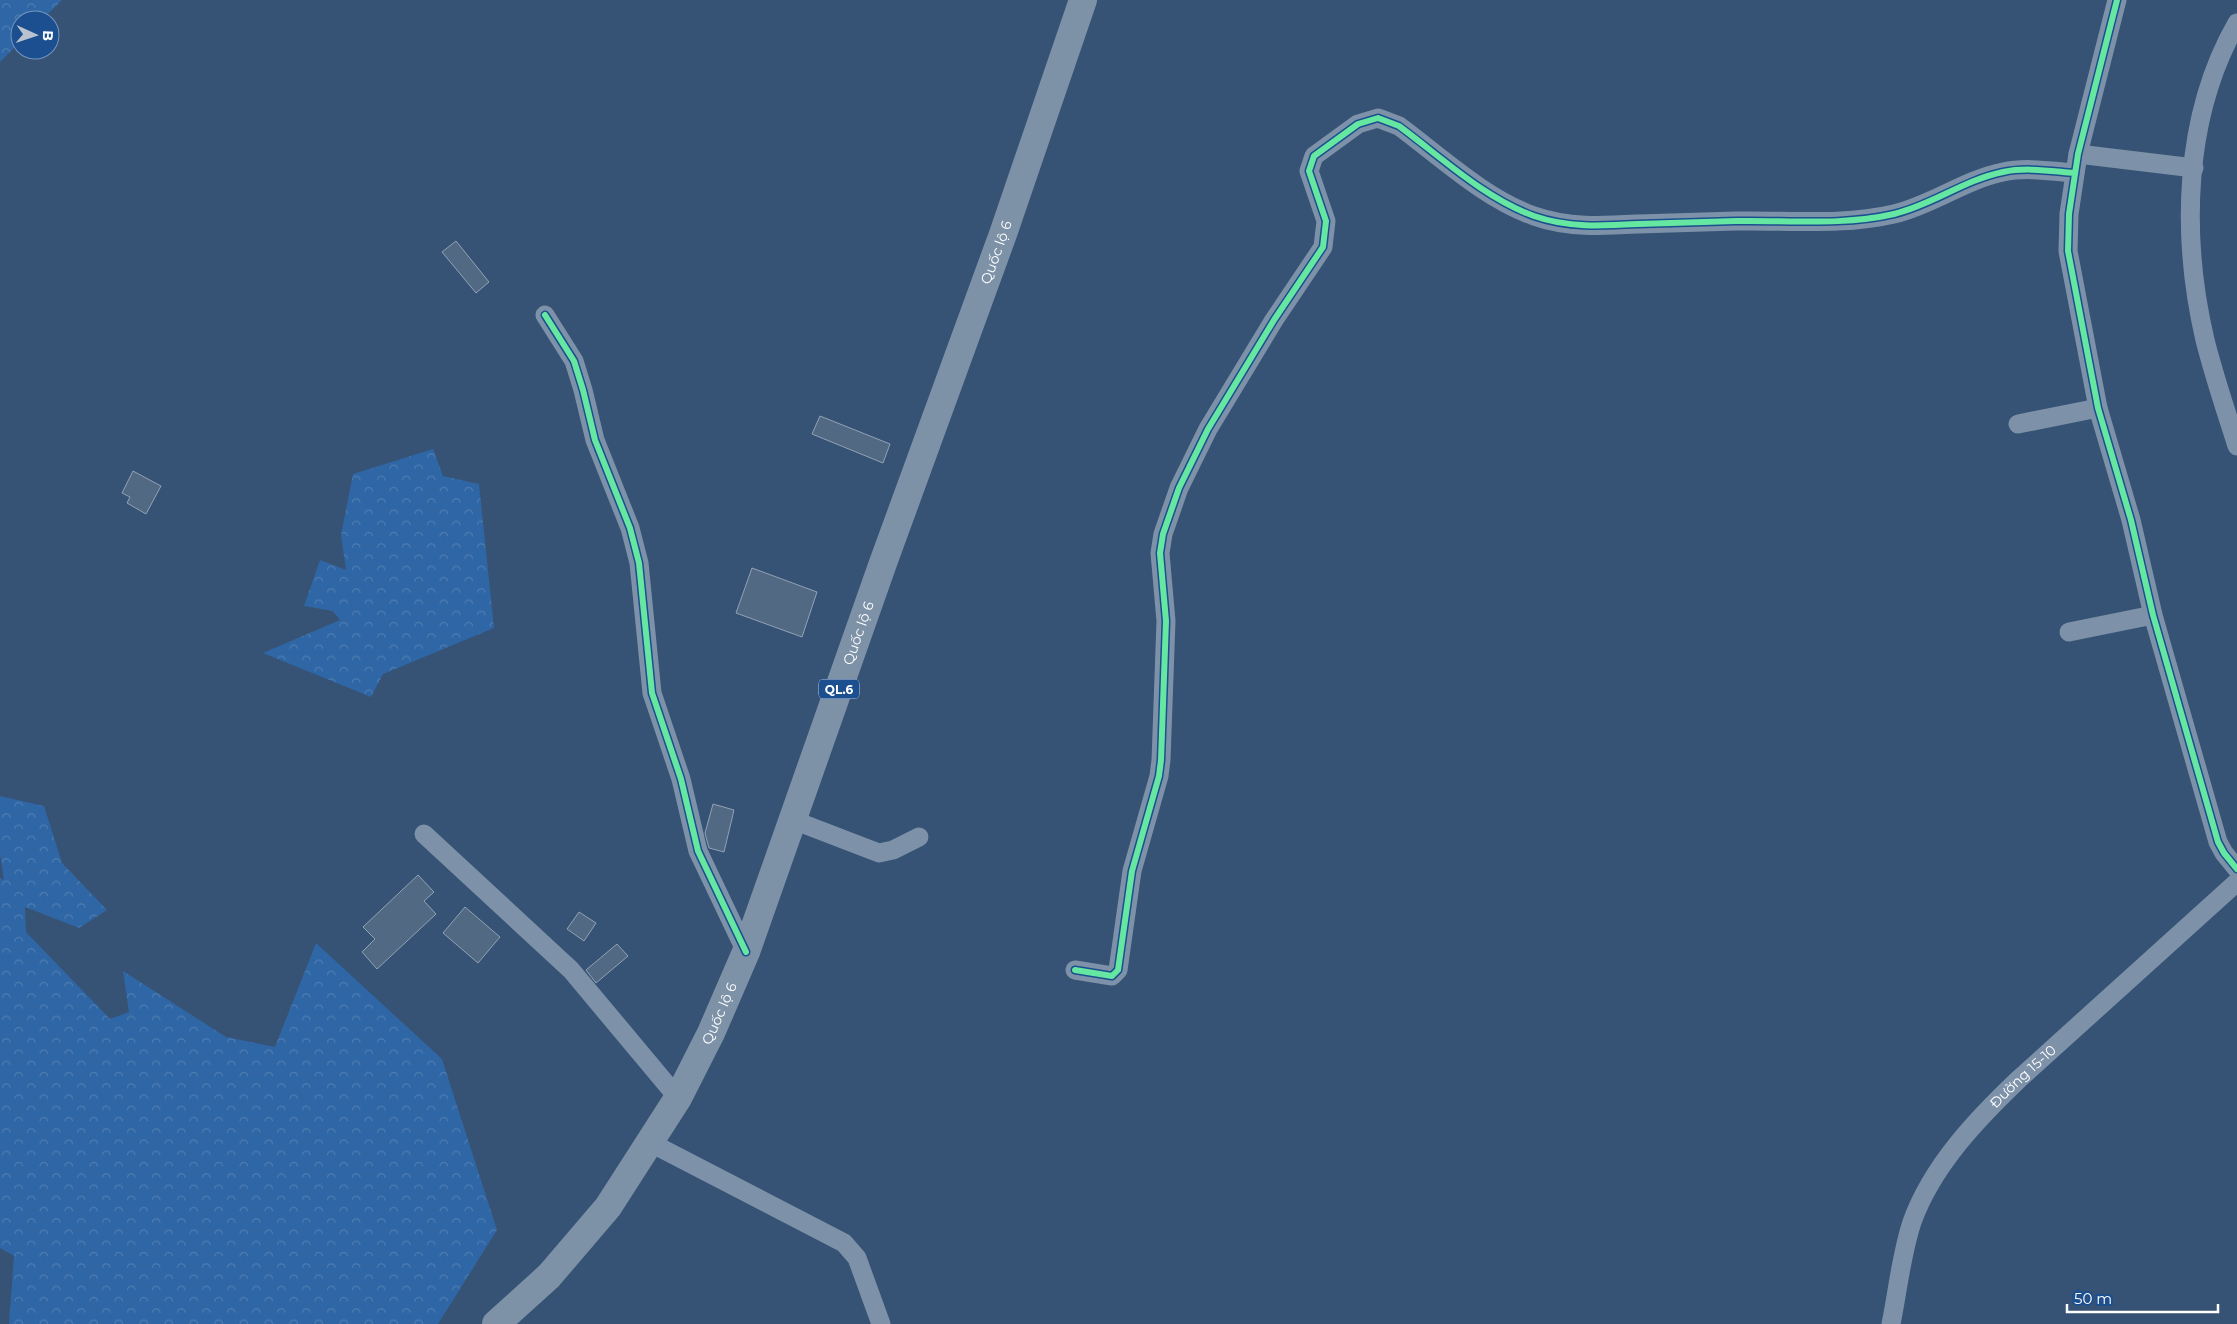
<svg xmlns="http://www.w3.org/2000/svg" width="2237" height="1324" viewBox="0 0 2237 1324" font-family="Montserrat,sans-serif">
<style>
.forest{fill:url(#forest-crowns)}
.building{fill:#526984;stroke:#92a2b6}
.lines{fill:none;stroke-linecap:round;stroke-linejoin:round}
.street{stroke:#7d92a8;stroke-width:19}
.highway{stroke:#7e92a7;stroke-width:28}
.cycleway-casing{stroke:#1b4f8f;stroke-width:9}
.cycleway{stroke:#66e7a1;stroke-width:6}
.labels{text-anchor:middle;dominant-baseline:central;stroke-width:5;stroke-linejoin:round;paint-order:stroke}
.shield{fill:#1b4f8f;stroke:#bbcadd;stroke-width:1}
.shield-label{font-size:12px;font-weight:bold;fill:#fff}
.street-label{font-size:14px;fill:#fff;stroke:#1b4f8f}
</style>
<defs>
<pattern id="forest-crowns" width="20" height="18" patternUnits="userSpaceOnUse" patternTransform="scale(1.25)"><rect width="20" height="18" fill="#2f66a5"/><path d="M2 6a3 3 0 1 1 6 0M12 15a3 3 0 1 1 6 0" fill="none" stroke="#4e7db2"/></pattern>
</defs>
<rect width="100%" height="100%" fill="#365274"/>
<path class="forest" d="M0,0h62l-20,20h-22v22l-20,20z
M433,449l10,27 36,8 15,144 -111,46 -12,23 -108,-44 77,-33 -7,-9 -29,-5 16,-46 26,10 -5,-35 12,-61z
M0,796l44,10 18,57 45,47 -28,18 -54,-21 1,25 84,87 19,-7 -6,-41 103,66 49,10 41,-104 126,116 55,171 -59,94h-429l5,-68 -14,-8v-370l4,2 -4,-26z"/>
<path class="building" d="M456,241l33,41 -13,11 -34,-41z
M820,416l70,28 -7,19 -71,-29z
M133,471l28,15 -15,28 -19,-11 3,-6 -8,-4z
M752,568l65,24 -15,45 -66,-24z
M713,804l21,6 -10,42 -15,-4 -4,-15z
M418,875l16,17 -10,9 12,13 -59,55 -15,-17 13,-13 -12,-12z
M465,907l35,30 -22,26 -35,-30z
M579,912l17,11 -12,18 -17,-12z
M617,944l11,12 -32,27 -10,-13z"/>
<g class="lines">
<g class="street">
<path d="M2117,0l-39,154 -9,60 -1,37 30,157 33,112 22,95 65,227 6,11 13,16"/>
<path d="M2237,23c-54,94 -56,214 -32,317 9,36 21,71 32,106"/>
<path d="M2078,154l116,14"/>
<path d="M545,315l29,46 9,29 12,50 35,88 9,35 13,130 29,86 17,72 48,101"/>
<path d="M2018,424l80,-16"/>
<path d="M2069,632l84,-17"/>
<path d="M793,820l86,33 14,-3 26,-13"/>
<path d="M424,834l147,136 107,128"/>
<path d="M1075,970l37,6 6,-6 14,-99 27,-95 2,-16 5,-139 -6,-68 3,-19 16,-46 29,-59 66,-109 49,-73 3,-26 -17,-50 5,-15 44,-32 20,-6 21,8c42,31 85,72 135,90 34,12 68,10 104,8 33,-1 65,-2 98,-3 53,-1 106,5 158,-7 38,-9 70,-34 109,-42 23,-5 47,-1 71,1"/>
<path d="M649,1142l195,101 13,15 24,66"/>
<path id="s1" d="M1891,1324c7,-34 10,-69 21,-102 20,-56 65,-103 107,-143l218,-197"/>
</g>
<path class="highway" id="s2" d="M496,1324l53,-48 59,-69 70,-109 33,-65 35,-81 137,-389 120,-329 80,-234"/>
<g class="cycleway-casing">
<path id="cycleway" d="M2117,0l-39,154 -9,60 -1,37 30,157 33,112 22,95 65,227 6,11 13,16
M545,315l29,46 9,29 12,50 35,88 9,35 13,130 29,86 17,72 48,101
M1075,970l37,6 6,-6 14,-99 27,-95 2,-16 5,-139 -6,-68 3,-19 16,-46 29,-59 66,-109 49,-73 3,-26 -17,-50 5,-15 44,-32 20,-6 21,8c42,31 85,72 135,90 34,12 68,10 104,8 33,-1 65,-2 98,-3 53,-1 106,5 158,-7 38,-9 70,-34 109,-42 23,-5 47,-1 71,1"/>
</g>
<use href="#cycleway" class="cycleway"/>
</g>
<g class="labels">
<rect class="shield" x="819" y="679.5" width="40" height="19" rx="4"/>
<g class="shield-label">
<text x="839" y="689">QL.6</text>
</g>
<g class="street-label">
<text stroke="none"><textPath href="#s2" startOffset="1196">Quốc lộ 6</textPath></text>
<text stroke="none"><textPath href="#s2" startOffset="791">Quốc lộ 6</textPath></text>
<text stroke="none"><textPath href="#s2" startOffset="386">Quốc lộ 6</textPath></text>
<text stroke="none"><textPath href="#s1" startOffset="289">Đường 15-10</textPath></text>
</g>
</g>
<g transform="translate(35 35) rotate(93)"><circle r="24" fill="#1b4f8f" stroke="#7695bc"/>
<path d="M0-4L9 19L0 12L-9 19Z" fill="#b9c2ce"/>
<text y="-8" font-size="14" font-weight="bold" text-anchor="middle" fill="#ffffff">B</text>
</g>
<path d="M2067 1304v8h151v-8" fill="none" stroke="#ffffff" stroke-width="2.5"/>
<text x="2074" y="1304" font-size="15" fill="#ffffff" stroke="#1b4f8f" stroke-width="4" paint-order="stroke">50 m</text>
</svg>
